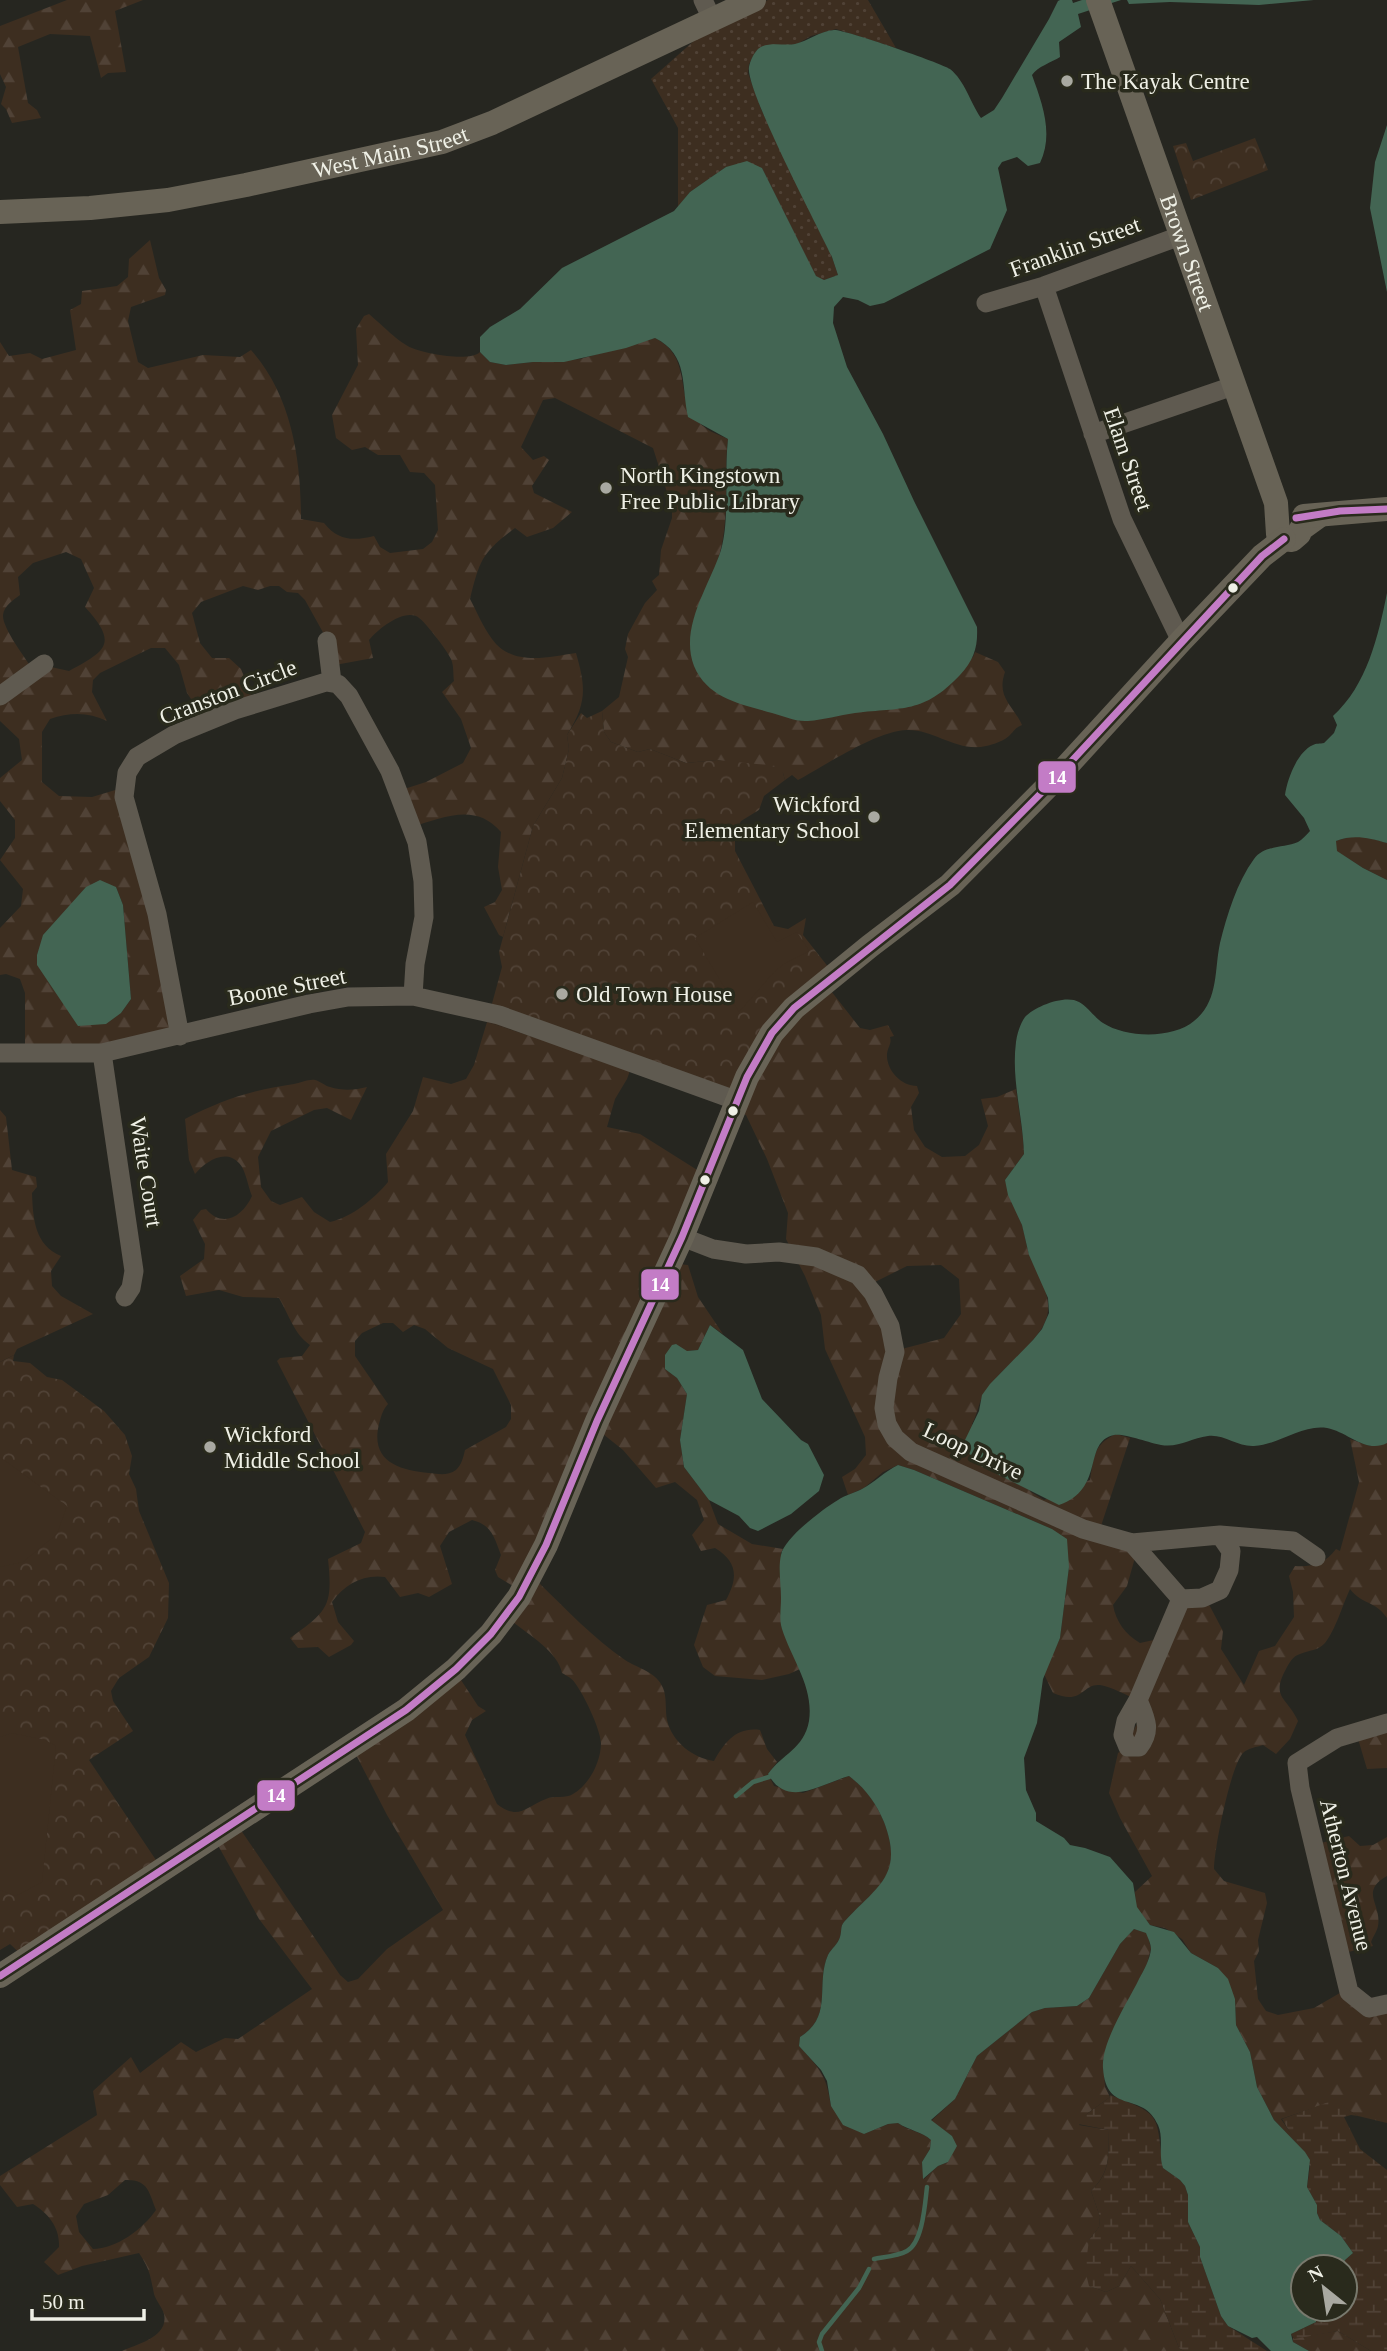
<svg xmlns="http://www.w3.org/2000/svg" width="1387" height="2351" viewBox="0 0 1387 2351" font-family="Georgia,serif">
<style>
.grass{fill:url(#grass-dots)}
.forest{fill:url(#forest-firs);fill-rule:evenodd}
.wetland{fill:url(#wetland-marsh)}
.park{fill:url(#park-crowns)}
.pitch{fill:#3d2e20}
.water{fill:#436553}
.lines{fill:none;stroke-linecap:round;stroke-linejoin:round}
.stream{stroke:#436553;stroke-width:4.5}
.minor{stroke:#5f5a50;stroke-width:19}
.major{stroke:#686356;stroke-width:24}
.bus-1-casing{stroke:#292a1c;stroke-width:12}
.bus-1{stroke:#c37cc6;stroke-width:7}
.poi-dot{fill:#a9a9a1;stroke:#292a1c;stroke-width:2.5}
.bus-dot{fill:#eff0e6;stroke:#292a1c;stroke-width:2.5}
.labels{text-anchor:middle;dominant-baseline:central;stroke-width:7;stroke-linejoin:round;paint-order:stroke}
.poi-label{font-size:23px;fill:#eff0e6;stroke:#292a1c;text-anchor:start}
.street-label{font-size:23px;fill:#eff0e6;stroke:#292a1c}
.line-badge{stroke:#292a1c;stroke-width:2.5}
.badge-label{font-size:19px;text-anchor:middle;font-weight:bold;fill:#fff}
</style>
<defs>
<pattern id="grass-dots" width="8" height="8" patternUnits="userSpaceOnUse" patternTransform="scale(1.75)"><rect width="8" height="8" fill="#3d2e20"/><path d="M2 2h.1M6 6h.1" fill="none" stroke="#504236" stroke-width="1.8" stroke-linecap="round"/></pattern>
<pattern id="forest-firs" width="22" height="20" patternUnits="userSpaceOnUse" patternTransform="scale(1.75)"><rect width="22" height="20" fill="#3d2e20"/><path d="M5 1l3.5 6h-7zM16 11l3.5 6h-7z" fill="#504236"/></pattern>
<pattern id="wetland-marsh" width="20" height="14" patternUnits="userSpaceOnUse" patternTransform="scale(1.75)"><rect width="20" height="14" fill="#3d2e20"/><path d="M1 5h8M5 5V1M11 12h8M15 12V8" fill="none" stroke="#504236"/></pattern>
<pattern id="park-crowns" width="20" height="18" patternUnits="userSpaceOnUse" patternTransform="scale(1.75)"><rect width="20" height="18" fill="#3d2e20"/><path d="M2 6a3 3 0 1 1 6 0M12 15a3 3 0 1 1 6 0" fill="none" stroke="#504236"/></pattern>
</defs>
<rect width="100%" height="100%" fill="#262620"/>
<path class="grass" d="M768,0h100l28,48 -60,-19 -25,7 -14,8 -40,6 -8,14 -1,9 13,36 71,148 6,18 -14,5 -8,-3 -54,-109 -36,-1 -36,25 -12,15v-79l-27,-49 63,-56z"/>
<path class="forest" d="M67,0h76l-28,11 11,61 -18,1 -7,5 -11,-42 -40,-2 -32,13 10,56 9,7 4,8 -29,5 -6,-14 -5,-5 5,-17 -6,-13v-48z
M150,240l9,38 7,12 -1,5 -34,12 -3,14 10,41 10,6 55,-13 37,2 11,-7c41,46 50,110 50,169l23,4c14,18 30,18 50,13l6,11 10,6 33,-4 9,-7 6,-12 -3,-45 -11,-12 -14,-1 -10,-17h-22l-13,-8 -13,3 -16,-12 -4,-23 26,-50 -2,-36 8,-13 5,-2c12,10 30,29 43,34 14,6 58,14 68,4l10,10 16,3 27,-3h17l30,-3 75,-21c41,21 16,63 48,88 6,6 17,9 25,13 -4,30 0,61 -4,92 -3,30 -18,60 -30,87l80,95c47,17 88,-4 130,-24 23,-10 46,-21 69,-32l2,-5 23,10 7,10c-9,25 8,33 17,53 -7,3 -7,5 -12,10 -4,5 -18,10 -24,11 -28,7 -52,-17 -79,-16 -31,1 -81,35 -109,50l-6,-5 -7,5 -2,-7 -66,-13 -31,3 -36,-14 -12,3 -27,-10 -7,-10 -2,-21 17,-14 9,-40 -3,-8 3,-15 17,-31 12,-13 -5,-9 7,-6 2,-25 11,-32v-10l-19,-60 -98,-50 -12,2 -22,47 12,13 11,-4 5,4 -17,26 2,7 38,19 -19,16 -26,9 -12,-9c-33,25 -35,31 -45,71 7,13 13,28 22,40 20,28 56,18 84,14 10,35 11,50 -9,82l2,14 -7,29 -29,48 -30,111 -4,-2 -15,-28 11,-5 7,-12 -4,-23 3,-35c-26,-30 -57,-14 -90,-5l-13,-36 28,-9 37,-19 8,-15 -10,-29 -19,-27 12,-11c-1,-6 0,-16 -3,-22 -3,-7 -28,-41 -35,-43 -15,-6 -39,14 -47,24l4,18 -38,7 -5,-20 -25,-45 -7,-7 -11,-1 -8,-6h-9l-12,4 -15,-4 -42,16 -9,11 8,30 12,15h17l12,11 11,27 -47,24 -18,-27 -8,-28 -14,-17h-14l-51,25 -7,7 -1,12 15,29c-18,-9 -37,-9 -57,-2l-8,13v50l17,14 33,1 30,-9 56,243 -76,21 -77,-2v-57l-5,-14 -14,-5 -6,1v-47l21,-22 2,-17 -23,-29 15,-22v-18l-15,-19v-23l22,-18 -3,-21 -19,-18v-379l9,14 21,-3 12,6 34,-9 -6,-40 11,-6 1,-13 35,-5 11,-9 1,-18zM66,552l15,7 13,29 -9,19c34,37 21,44 -16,64l-27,-6 -10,4c-7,-12 -30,-41 -29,-54 1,-9 10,-15 17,-20l-2,-18 15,-14zM116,887l7,18 8,94 -10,14 -84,-58 6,-16z
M1363,836l24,7v37l-24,-12 -27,-17v-10l13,-4z
M824,982l36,46 10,2 18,-5 6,11 -4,1c2,7 -2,9 -3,17 -1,16 14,32 30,32l2,7 -8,14 3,23 11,17 17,10 23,-1 14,-11 9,-19 -7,-27 16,-2 19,-8 7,49 1,16 -19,26c4,16 11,29 17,45 3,10 4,21 8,31 10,25 29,48 10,75 -15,22 -44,42 -57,64 -4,7 -6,20 -11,29l59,68 13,8 46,-20c4,-23 3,-35 26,-46l14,4 -31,94 39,15 -11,39 -14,19c3,17 12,29 27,38l32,-7 11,-36 22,-3 18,34 -2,18 23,36 15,-34 16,-5 19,-29 -1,-25 -4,-16 6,-10c18,1 30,-2 41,-17l4,2 19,-69 -9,-43 20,7 17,-3v175c-12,-18 -25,-13 -37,-29 -7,15 -15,42 -25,54 -7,8 -16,7 -25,11 -7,2 -11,9 -14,15 -16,29 2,29 12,52l-8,18 -14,15 -13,-9c-6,2 -15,3 -20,8 -12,12 -29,96 -29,116l10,12 41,12 2,10 -9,37 1,11 -5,10 4,38 8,12 12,4 36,-7 31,-18 42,13v120l-29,-7 -24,-15 -53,18 19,28 -26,-27 -17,-33 -7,-35 -14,-27 -1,-26 -17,-31 -27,-15 -9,-14 -17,-11 -15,-3 -14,-18 -1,-15 17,-16 -32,-58 -11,-25 9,-40 6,-4 17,-33 -4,-16c-11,-5 -25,-13 -37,-15 -18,-2 -17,21 -47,8l-9,-19 16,-36 9,-71 -17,-38 -138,-59 -16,-5 -15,7 -19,16 -16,7 -6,-18 13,-8 11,-14 -1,-18 -40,-88 -4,-34 -16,-39 -19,-37 2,-26 -21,-54 -21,-44 -13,-6 2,-9zM941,1265l18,14 2,35 -17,24 -50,13 -27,-65 40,-20z
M487,1022l144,46 -4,11 -12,20 -8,28 33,7 62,39 -24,91 10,1 10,32 25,37 -13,-9 -12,25 -11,1 -22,18 12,9 10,16 -7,46 4,27 25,33 9,24 34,20 31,5 -2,4v73l19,43 -11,5 -27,6 -47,-4 -12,-9 -9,-22 13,-40 19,-5c12,-22 12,-38 -11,-52l-14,3 -9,-16 12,-15 -7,-20 -22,-18 -19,6 -33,-38 -20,-16 -64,149c28,27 54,55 86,77 12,8 32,12 38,28 4,9 2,22 4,32 5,22 26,38 47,41 11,-19 22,-34 46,-31l7,19 10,13 -9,12 6,12 29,7 46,-17c17,13 27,26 35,46 21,55 -8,65 -40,100 -4,5 -2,9 -4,15 -2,7 -9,12 -12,18 -13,30 6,61 -28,82l-1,9c21,23 27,28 32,60l33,28 24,-10 10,-1c10,8 25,9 33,17l-1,9 -8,13 2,17 14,-13 10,-4 4,-26 -21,-15 24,-22 22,-43 55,-44 13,-4 32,-2 12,-8 31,-54 14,-15 13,4 4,15 -4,16 -37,74 -7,23 2,26 5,10 -22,16 -9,12 30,5c-1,27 2,41 -18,61l9,26 -1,10 -10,13v46l17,6 13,-6 12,-20 29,33 19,49 5,3h-1062c15,-7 47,-14 42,-37 -2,-7 -8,-13 -10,-20 -4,-20 -4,-24 -15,-41l-57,13 -24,9 -14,-13 15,-15c1,-19 -10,-33 -26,-43l-16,3 -17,-22v-9l97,-61 -4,-24 38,-34 9,16 41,-31 15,10 29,-14 13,1 74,-50 -53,-70 -44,-79 23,-14 102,149 8,7 10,-3 29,-30 56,-39 -56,-95 -33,-64 105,-74 19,29 8,5 -14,9 -7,15 32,69c22,17 28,3 49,-5 8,-4 20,0 27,-5 16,-9 28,-32 28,-51 -1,-15 -17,-48 -26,-60 -3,-5 -8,-7 -13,-10 -4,-21 -33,-38 -49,-51l17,-26 -32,-19 -3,-7 6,-15c-7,-18 -9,-30 -29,-35l-23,12 -9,14 12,38 -23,13 -11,-4 -18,4 -15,-20c-22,-3 -40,7 -53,25l6,20 16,19 -3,4 -22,12 -11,-10 -20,1 -8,-10c38,-27 43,-32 38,-79l33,-16 4,-11 -88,-171 3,-3 22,-2 8,-11c-16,-11 -21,-30 -31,-47l-36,-1 -24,-7 -33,6 -6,-20 24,-17 1,-15 -12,-24 8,-10 5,-1c17,20 37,7 46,-13 -4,-9 -6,-26 -13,-33 -14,-15 -34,-1 -44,11l-6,-14 -4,-41c37,-19 67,-29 109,-35 6,-1 15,-5 21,-4 5,1 10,6 15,7 12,4 26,3 37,0l-16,33 -24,-12 -13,2 -43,21 -13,26 3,30 10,14 9,4 22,-8 12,15 16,10c22,-5 44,-23 58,-40l-2,-28 27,-43 10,-34 28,7 15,-5 8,-14zM383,1323h10l10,9 11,-7 11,4 23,19 45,21 18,36v14l-5,8 -41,23c-2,8 -3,14 -9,20 -8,6 -18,4 -27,3 -31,-3 -59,-12 -50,-49 2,-7 3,-13 9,-20l-33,-48v-15l7,-8zM125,2180c23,-1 24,12 31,30 -13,19 -40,39 -63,39l-14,-17 -3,-16 8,-12 24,-9z
M0,1110l6,7 6,53 24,7 1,10 -5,6c1,27 3,52 29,63l-10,15 1,15 9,10 32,18 -76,35 -3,6 -14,7z
M1387,1722v46l-20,1 -11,-37z
M1349,1836l11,10 13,-1 14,-8v39c-28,16 -5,28 -9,50 -1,5 -5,11 -7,16l2,4 -33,8 -19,-111z
M1338,2331l33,20h-62l-16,-9v-4z"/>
<path class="wetland" d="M1110,2095c53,20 46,19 53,73l17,12 5,6 3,9v27l12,25v10l21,59 7,10 39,25h-83l-5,-3 -19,-49 -29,-33 -12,20 -13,6 -17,-6 -4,-16 4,-30 10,-13 1,-10 -9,-26c20,-19 17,-34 18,-61l-31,-6 10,-11 22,-16z
M1334,2100l24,16 -7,-1 -7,2 16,32 27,21v181h-16l-33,-20 -44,8 -3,-5 25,-12 1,-13h28v-42h-3l3,-7 8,-7 -12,-17 -21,-16 -3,-7v-8l-10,-18 3,-21 -28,-47z"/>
<path class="park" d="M1255,138l13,32 -77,30 -18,-54 13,-3 7,18z
M602,711l2,21 7,10 27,10 12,-3 36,14 31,-3 59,6 7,7 2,7 -21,16 -5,14 -18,11 -6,12v18l39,75 14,3 18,-11 -3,17 30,38 -98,127 -248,-78 15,-55 -3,-15 34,-126 29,-48 7,-29 -2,-14 14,-22 6,5z
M14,1355l-1,6 17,2 17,14 15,3 42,31 21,24 7,21 -3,18 7,15 3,22 30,72 -1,35 -19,39 -30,21 -8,13 2,10 20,30 -44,29 75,112 -137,88 -17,-16 -10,6v-588z"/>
<path class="pitch" d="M753,902l24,40 20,-10 12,19 -25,13 -10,8 -35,40 -44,-74z
M0,1457l67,49 -10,28 -34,28 -23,5z
M12,1733l33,7 11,6 -14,136 -26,14 -16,-6v-153z"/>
<path class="water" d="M1060,0h12l1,3 9,-3h39l-43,14 3,13 -22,15 1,15c-8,5 -23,10 -28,18 10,28 22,59 8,88l-12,3 -11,-9 -15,5 -4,6 9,42 -17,39 -106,54 -14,3 -12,-6 -15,-3 -9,10 -1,16 14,44 36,67 31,67 63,126c1,20 -3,33 -17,48 -37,39 -57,32 -105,38 -16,2 -31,7 -47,8 -13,1 -24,-5 -36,-8 -31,-9 -64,-14 -78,-47 -15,-39 16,-81 27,-116 9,-32 3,-76 7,-111l-40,-22c-7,-32 1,-62 -33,-79l-29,10 -62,14h-31l-27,3 -16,-3 -10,-10v-15l10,-10 30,-18 42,-41 112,-57 16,-19 20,-14 16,-11 21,-6 15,7 54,108 8,4 14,-5 -6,-18c-14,-30 -87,-168 -83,-190 1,-6 5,-14 9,-18 9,-8 26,-3 37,-5 13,-3 25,-13 39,-14 9,-1 107,33 116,39 15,12 20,33 31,49l13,-8 8,-12 47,-79 9,-18z
M1127,0h187l-55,5 -89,-3 -41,2z
M1387,125v167l-17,-84 5,-46z
M1387,593v250c-18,-5 -33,-9 -51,-2l1,10 26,17 24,12v563c-21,11 -39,-11 -60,-15 -25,-4 -48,17 -73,18 -16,1 -30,-12 -46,-10 -17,2 -29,12 -47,9 -11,-2 -38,-12 -47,-10 -32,7 -8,54 -55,70l-78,-39 -11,-11 -5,-15 14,-29 3,-16 8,-11 43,-44 9,-11 7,-16 -1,-15 -19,-43 -7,-30 -14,-30 -3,-15 19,-26c-1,-38 -13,-74 -8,-112 1,-8 4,-18 9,-25 10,-11 41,-23 54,-15 9,5 15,15 24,21 23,15 70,16 91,-2 25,-20 20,-50 26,-78 7,-28 17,-61 34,-84 10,-14 30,-11 44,-17 4,-2 8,-7 12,-11l-6,-13 -19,-23c2,-15 12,-43 28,-50 3,-2 7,-1 11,-2l10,-10 3,-8 -4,-9c34,-31 45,-79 54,-123z
M100,880l16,7 7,18 8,94 -10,14 -15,11 -28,2 -41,-61v-10l6,-20 43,-48z
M710,1325l33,25 19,49 39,41 7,4 16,31 -5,16 -28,23 -33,17 -8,-3 -11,-12 -30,-16 -25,-33 -4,-27 7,-46 -10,-16 -12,-9v-14l7,-10 4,-1 11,7 11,-1z
M898,1465l16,5 138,59 15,10 2,28 -9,71 -17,41 -6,44 -13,35 2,32 10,23v8l28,17 6,7 15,3 25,9 23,26 4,24 13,18 24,7 17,21 27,15 10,11 7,20 1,26 14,27 7,35 17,33 31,32 5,8 -3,27 10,18v8l3,7 21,16 12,17 -8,7 -3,7h-39v42h14l-1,13 -25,12 2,8 16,9h-38l-14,-14 -5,1 -24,-12 -7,-10 -21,-59v-10l-12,-25v-27l-3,-9 -5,-6 -17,-12c-5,-14 1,-30 -5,-43 -15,-35 -52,-9 -55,-57 -2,-26 25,-66 36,-89 5,-9 11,-20 12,-30 0,-5 -3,-11 -5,-16l-12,-4 -14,15 -31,54 -12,8 -32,2 -13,4 -55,44 -22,43 -24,21 21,16 5,10 -9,16 -10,4 -15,13 -1,-17 8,-13 1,-9c-8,-8 -23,-10 -33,-17l-10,1 -24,10 -21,-9 -12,-19 -4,-25 -6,-11 -22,-24 1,-9c34,-21 15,-52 28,-82 3,-6 10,-11 12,-18 2,-6 0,-10 4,-15 31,-35 61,-45 40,-100 -8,-19 -18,-33 -35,-46 -28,8 -62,33 -81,-2 14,-20 36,-25 41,-53 5,-34 -17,-61 -27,-92 -3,-9 -1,-21 -1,-31 0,-14 -3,-30 0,-43 3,-17 42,-46 57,-55 7,-5 16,-7 24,-11 13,-7 22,-17 36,-24z"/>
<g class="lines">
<path class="stream" d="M736,1796l17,-14 16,-5
M874,2259c10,-2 24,-3 33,-8 16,-9 18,-48 20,-64
M822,2351l-3,-9 3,-8 37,-46 10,-19"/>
<path class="minor" d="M703,0l9,19
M1044,286l78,233 59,122
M986,303l58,-17 136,-50
M1093,434l140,-48
M327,641l5,41
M0,696l44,-32
M180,1036l-23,-122 -33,-117 3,-24 10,-16 37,-22 61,-25 91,-28 12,2 11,12 41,75 27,71 6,39 1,36 -9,47 -2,32
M0,1053h102l207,-49 39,-7 65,-1 86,19 239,86
M102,1053l32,218 -3,17 -6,9
M682,1237l31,12 33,5 33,-2 37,5 42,18 15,18 17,33 5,26 -7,26 -4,30 3,16 8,14 16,14 172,77 49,14 88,-8 11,16 -2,19 -9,20 -18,8 -21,1 -49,-56
M1220,1535l73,6 23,16
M1138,1700c8,19 14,30 1,47h-11l-5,-12 3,-14 12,-21 43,-101
M1387,1723l-50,15 -40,25 3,25 49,204 20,16 18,-4"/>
<g class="major">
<path id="s1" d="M1098,0l178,503 2,31 6,5 8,1 7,-6 2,-5 18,-13"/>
<path id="s2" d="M0,212l90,-4 78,-8 78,-15 196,-43 50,-19 262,-123"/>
<path d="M1304,516l83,-7"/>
<path d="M0,1976l406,-266 50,-41 35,-35 28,-37 27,-52 51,-124 85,-184 65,-160 25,-44 22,-25 76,-62 80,-61 105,-106 126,-138 81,-85 22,-17"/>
</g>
<g class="bus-1-casing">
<path id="bus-1" d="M1296,518l44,-7 47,-2
M0,1976l406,-266 50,-41 35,-35 28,-37 27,-52 51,-124 85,-184 65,-160 25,-44 22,-25 156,-123 105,-106 207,-223 22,-17"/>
</g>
<use href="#bus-1" class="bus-1"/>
</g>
<g class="poi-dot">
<circle cx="1067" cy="81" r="7"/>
<circle cx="606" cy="488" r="7"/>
<circle cx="874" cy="817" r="7"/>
<circle cx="562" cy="994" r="7"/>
<circle cx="210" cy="1447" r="7"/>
</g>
<g class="bus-dot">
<circle cx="1233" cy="588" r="6"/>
<circle cx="733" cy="1111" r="6"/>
<circle cx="705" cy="1180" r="6"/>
</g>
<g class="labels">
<g class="poi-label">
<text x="1081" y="81">The Kayak Centre</text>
<text x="620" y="475">North Kingstown<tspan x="620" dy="26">Free Public Library</tspan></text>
<text x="860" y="804" text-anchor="end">Wickford<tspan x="860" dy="26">Elementary School</tspan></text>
<text x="576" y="994">Old Town House</text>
<text x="224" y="1434">Wickford<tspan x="224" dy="26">Middle School</tspan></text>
</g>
<g class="street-label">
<text stroke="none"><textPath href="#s2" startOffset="396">West Main Street</textPath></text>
<text transform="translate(1075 247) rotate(-20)">Franklin Street</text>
<text stroke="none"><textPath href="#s1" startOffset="268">Brown Street</textPath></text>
<text transform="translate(1128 459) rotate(71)">Elam Street</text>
<text transform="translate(228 692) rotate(-21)">Cranston Circle</text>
<text transform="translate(287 987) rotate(-11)">Boone Street</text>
<text transform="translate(146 1172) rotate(81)">Waite Court</text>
<text transform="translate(973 1451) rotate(25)">Loop Drive</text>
<text transform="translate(1346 1875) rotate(76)">Atherton Avenue</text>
</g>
</g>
<g class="line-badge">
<rect x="1037" y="760" width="40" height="34" rx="7" fill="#c37cc6"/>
<rect x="640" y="1268" width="40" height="33" rx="7" fill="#c37cc6"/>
<rect x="256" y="1779" width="40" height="33" rx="7" fill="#c37cc6"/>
</g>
<g class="badge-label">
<text x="1057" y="784">14</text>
<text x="660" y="1291">14</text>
<text x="276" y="1802">14</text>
</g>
<g transform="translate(1324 2288) rotate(330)"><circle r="33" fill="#292a1c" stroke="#78796d" stroke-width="2"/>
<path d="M0-5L12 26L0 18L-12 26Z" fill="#a9a9a1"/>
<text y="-10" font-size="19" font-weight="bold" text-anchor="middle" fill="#eff0e6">N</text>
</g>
<path d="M32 2309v10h112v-10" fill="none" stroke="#eff0e6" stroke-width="3.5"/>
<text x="42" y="2309" font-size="21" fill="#eff0e6" stroke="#292a1c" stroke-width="5" paint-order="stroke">50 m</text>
</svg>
